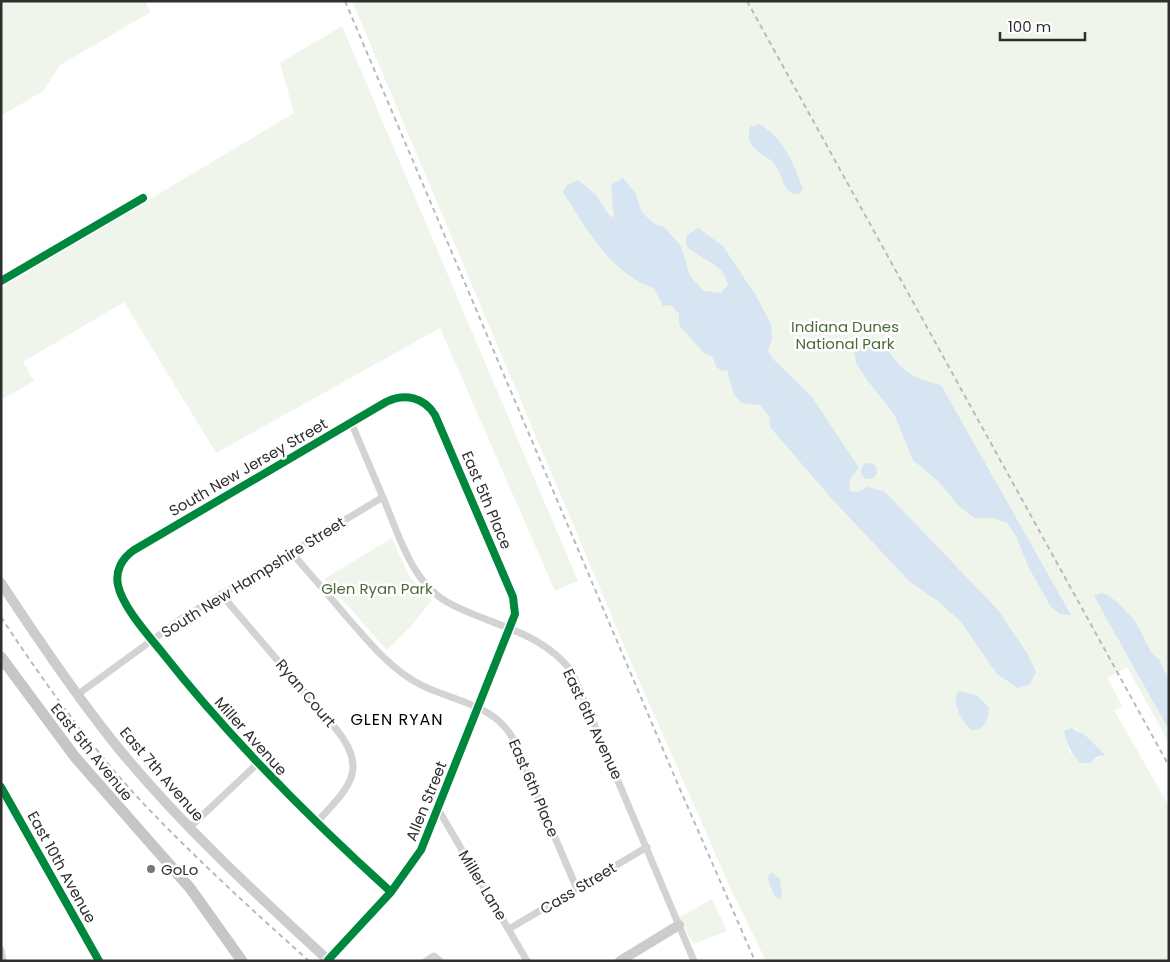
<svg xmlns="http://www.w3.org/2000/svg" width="1170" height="962" viewBox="0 0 1170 962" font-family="Poppins,sans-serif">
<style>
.green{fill:#eff5eb;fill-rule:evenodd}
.water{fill:#d7e4f2}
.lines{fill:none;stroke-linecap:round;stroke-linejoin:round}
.street{stroke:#d3d3d3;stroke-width:7}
.secondary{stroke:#ccc;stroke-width:10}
.primary{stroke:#c6c6c6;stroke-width:11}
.rail{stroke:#bababa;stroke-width:2;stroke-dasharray:5 4;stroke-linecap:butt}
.cycleway-casing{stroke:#fff;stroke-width:11}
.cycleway{stroke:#00873e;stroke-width:8}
.poi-dot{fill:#777;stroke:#fff;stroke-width:2}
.labels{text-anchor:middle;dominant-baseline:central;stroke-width:5;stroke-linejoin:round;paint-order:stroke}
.park-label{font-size:15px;fill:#4b6b39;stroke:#fff}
.street-label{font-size:15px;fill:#2e2e2e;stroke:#fff}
.poi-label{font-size:15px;fill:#2e2e2e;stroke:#fff;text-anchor:start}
.neighbourhood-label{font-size:16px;letter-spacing:1px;fill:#000;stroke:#fff}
</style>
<rect width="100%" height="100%" fill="#fff"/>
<path class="green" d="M1,1h144l6,11 -91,53 -17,26 -42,25z
M352,1h817v742l-42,-76 -20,11 16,29 -9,3 55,96v155h-403l-33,-67 -96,-218zM1072,728l5,1 26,27 -7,2 -5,5 -21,-10 -6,-22z
M342,26l236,555 -23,10 -115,-263 -224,125 -92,-151 -101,60 11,19 -33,19v-112l293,-175 -14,-50z
M392,538l17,38 23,24 -21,26 -24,24 -63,-71z
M712,899l15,32 -33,13 -15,-26z"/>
<path class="water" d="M759,124c24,13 35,40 44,65l-4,5c-17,0 -15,-16 -23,-28 -9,-13 -33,-15 -26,-39z
M623,178l13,16 5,17 12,12 11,4 17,19 9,30 14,15 17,2 7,-8c-4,-22 -27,-25 -42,-39v-10l12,-8 25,18 33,50 15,28 1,15 -4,11 5,9 39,38 47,71c-7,7 -11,13 -9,23l7,1 11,-5 17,5 113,118 29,43 9,19 -6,12 -12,4 -21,-14 -36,-52 -22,-20 -30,-21 -77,-82 -62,-72 -1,-11 -9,-11 -19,-2 -7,-9 -7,-24 -5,1 -6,-4 -3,-10 -9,-4 -25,-28v-11l-8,-9 -8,1 -9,-18c-42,-13 -69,-61 -91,-96l4,-7 11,-5 19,16 11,18 6,4 -3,-33z
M872,338c15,8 14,9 23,22 11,15 29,21 46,25l130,230 -11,-1 -9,-7 -22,-39 -13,-32 -9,-13 -14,-5h-19l-16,-13 -19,-23 -26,-22 -19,-46 -27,-34 -11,-17 -2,-12z
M861 471a8 8 0 1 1 16 0a8 8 0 1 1-16 0Z
M1101,593l7,2 10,8 18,19 16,32 7,5 10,22v49l-75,-134z
M958,691l19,4 12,13c-1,12 -4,22 -18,22 -9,-9 -20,-26 -13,-39z
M1072,728l14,8 19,19 -9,2 -5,6h-10c-11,-9 -14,-19 -17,-32z
M772,873l8,6 2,16 -2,4 -5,-2 -7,-17 1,-6z"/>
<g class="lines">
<path class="street" d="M1,281l142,-83
M351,422c11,26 22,52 33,78 15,35 27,81 63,102 43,24 94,28 125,70l122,289
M291,552c18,21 37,42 55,64 23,26 44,53 75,69 32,16 72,19 91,52l65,152
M221,594l115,135c35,42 10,61 -20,94
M77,695l104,-76 202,-122
M438,809l89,152
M189,828l68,-64
M509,929l138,-82
M1,950l2,11
M328,960l63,-68 30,-42 94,-236 -2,-17 -78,-182c-11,-18 -30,-22 -49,-13l-252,148c-12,8 -19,21 -16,35 4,21 30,50 43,66 69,88 147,166 230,241
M426,961l8,-5 6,5"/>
<path class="secondary" d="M1,583c36,55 73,110 114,161 64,79 139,148 214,217
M1,787l98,174
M620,961l59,-36"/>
<path class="primary" d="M1,657l74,100 115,131 52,73"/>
<path class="rail" d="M345,1l334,786 76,174
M747,1l422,765
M1,617c42,64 88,128 140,184 53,56 110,108 168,160"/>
<g class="cycleway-casing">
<path id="cycleway" d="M1,281l142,-83
M1,787l98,174
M328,960l63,-68 30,-42 94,-236 -2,-17 -78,-182c-11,-18 -30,-22 -49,-13l-252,148c-12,8 -19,21 -16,35 4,21 30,50 43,66 69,88 147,166 230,241"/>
</g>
<use href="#cycleway" class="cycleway"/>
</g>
<circle class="poi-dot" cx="151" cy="869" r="5"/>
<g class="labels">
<g class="park-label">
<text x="845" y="326">Indiana Dunes<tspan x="845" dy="17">National Park</tspan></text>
<text x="377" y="588">Glen Ryan Park</text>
</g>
<g class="street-label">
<text transform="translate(248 467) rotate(-30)">South New Jersey Street</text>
<text transform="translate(487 500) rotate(67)">East 5th Place</text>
<text transform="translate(253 577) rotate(-32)">South New Hampshire Street</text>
<text transform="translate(306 693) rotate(50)">Ryan Court</text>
<text transform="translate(593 724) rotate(65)">East 6th Avenue</text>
<text transform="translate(251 736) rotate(48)">Miller Avenue</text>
<text transform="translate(92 752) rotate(51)">East 5th Avenue</text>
<text transform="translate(162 774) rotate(49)">East 7th Avenue</text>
<text transform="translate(534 788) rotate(67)">East 6th Place</text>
<text transform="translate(426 801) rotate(-68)">Allen Street</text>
<text transform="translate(62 867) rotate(61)">East 10th Avenue</text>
<text transform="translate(483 885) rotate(59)">Miller Lane</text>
<text transform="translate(578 888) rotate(-31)">Cass Street</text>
</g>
<g class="poi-label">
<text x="161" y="869">GoLo</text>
</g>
<g class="neighbourhood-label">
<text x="397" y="719">GLEN RYAN</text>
</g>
</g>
<rect width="1170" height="962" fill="none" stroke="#2e2e2e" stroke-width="5"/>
<path d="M1000 32v8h85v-8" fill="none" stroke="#2e2e2e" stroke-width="2.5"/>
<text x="1008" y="32" font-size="15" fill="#2e2e2e" stroke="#ffffff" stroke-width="4" paint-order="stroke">100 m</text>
</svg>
